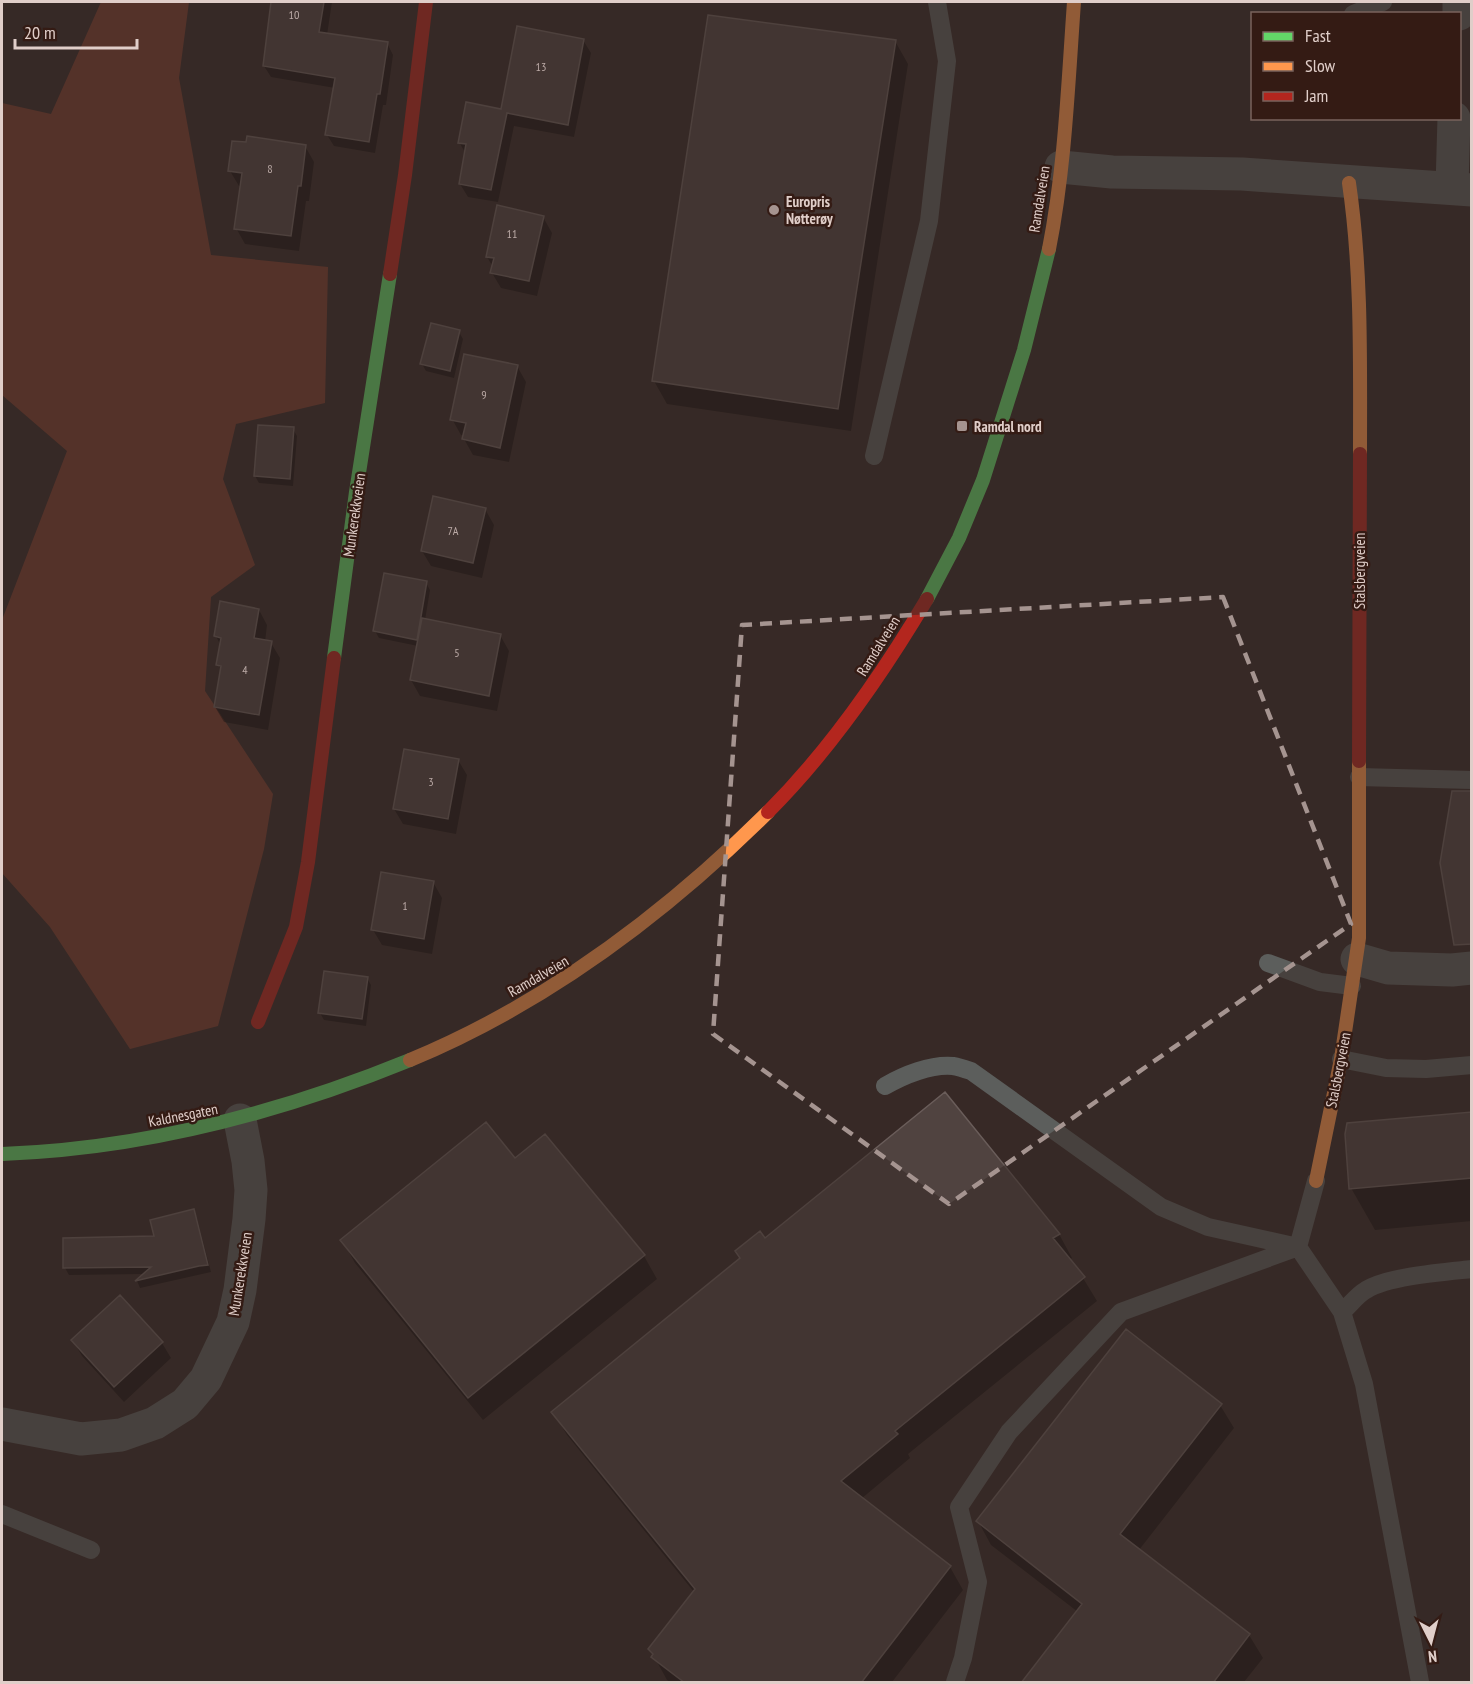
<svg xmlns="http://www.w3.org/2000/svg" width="1473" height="1684" viewBox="0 0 1473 1684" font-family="'PT Sans Narrow',sans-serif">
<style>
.forest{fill:#793d2e}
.shadow{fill:#0007}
.building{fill:#504340;stroke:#6a5d5a;stroke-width:1.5}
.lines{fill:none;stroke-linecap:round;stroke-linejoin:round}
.lane{stroke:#5c5e5c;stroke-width:18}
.street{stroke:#5c5e5c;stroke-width:33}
.fast{stroke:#63d668;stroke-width:14}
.slow{stroke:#ff974d;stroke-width:14}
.jam{stroke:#b3261e;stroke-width:14}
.marked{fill:none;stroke:#a59490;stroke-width:4.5;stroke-dasharray:12 8;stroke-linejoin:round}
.poi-dot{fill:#a59490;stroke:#341b14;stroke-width:2}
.labels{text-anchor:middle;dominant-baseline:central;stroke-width:5;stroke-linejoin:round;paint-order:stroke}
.number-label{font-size:12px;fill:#bcaba7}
.street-label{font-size:15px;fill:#e0cec9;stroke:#341b14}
.poi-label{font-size:15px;font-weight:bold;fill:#e0cec9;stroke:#341b14;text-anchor:start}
</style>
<rect width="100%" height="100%" fill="#372926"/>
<path class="forest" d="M101,2h88l-10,76 32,177 117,12 -3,136 -89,21 -13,55 32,86 -44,32 -6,94 68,103 -9,55 -46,177 -88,23 -80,-122 -48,-54v-253l65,-169 -65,-56v-292l49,11z"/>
<path class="shadow" d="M272,2h60l-5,33 60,8 6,12 -7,50h-3l-8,48 -41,-7 -7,-11 8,-47 -64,-11 -7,-11z
M583,40l8,13 -17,84 -60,-11 -16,76 -30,-5 -8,-13 6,-30 -7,-12 43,-31z
M895,41l13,23 -57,367 -184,-27 -13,-23z
M305,146l9,16 -5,39h-3l-7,50 -54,-7 -9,-16 5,-42h-2l-9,-15z
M543,217l9,16 -15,63 -36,-8 -9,-15 1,-6 -6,-10z
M459,332l4,7 -9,39 -28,-7 -4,-7z
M517,366l9,16 -17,80 -36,-7 -9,-16 1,-3 -4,-1 -9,-16z
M293,429l4,7 -4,50 -34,-3 -4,-7z
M485,509l9,16 -12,53 -51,-12 -9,-15z
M426,583l4,7 -5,30 75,15 9,16 -12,60 -77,-15 -9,-16 7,-34 -39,-8 -4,-7z
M259,610l8,15 -2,17 6,1 9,15 -12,72 -44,-8 -9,-15 7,-36 -4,-7 3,-18 -5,-10z
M458,760l9,15 -11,59 -53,-10 -9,-15z
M433,882l9,16 -10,56 -50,-9 -9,-15z
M367,978l4,7 -5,41 -42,-6 -4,-7z
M1472,1113v108l-97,9 -24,-42z
M515,1160l129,96 13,23 -174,141 -128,-157 -13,-23z
M193,1210l4,8 14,54 -71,16 -3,-7 8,-7 -76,1 -4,-7 -1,-29 92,-1z
M1059,1234l13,24 -3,2 14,18 14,23 -189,153 2,4 -49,41 89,68 13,23 -71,92h-222l-3,-2 -17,-31 44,-57 -127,-157 -14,-23 212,-172z
M120,1297l42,46 9,15 -47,44 -42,-46 -9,-15z
M1220,1405l14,23 -95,122 110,85 14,23 -19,24h-221l55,-70 -87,-67 -13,-24z"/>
<path class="building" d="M271,2h53l-5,30 69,10 -8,52h-3l-8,48 -44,-7 10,-57 -72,-12z
M708,15l188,25 -58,369 -186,-28z
M517,26l67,13 -16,86 -61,-12 -16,77 -32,-6 7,-40 -8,-1 8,-41 35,7z
M247,136l59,9 -5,41h-3l-7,50 -57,-7 8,-56 -14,-2 4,-30 14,1z
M497,205l47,11 -15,65 -39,-8 4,-15 -8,-1z
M431,323l29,7 -10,41 -30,-7z
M464,354l54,11 -18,83 -38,-9 4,-16 -16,-3z
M258,425l36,2 -4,52 -36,-3z
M433,496l53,12 -13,55 -52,-12z
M384,573l43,8 -10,59 -44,-9z
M220,601l39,8 -5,29 18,3 -13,74 -45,-8 7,-41 -5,-1 5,-27 -7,-2z
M422,618l79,16 -12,62 -79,-16z
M404,749l55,10 -11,60 -55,-10z
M1452,791h20v153l-18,1 -14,-82z
M381,872l53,9 -10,58 -53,-9z
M324,971l44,6 -6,42 -44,-6z
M945,1092l115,142 -7,4 32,39 -190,154 3,3 -57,47 110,85 -90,117h-176l-34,-26 2,-3 -5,-5 47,-60 -144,-177 189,-154 -5,-7 25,-20 5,7z
M1472,1112v66l-123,11 -4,-55 2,-11z
M486,1122l29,36 30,-24 100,121 -177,143 -128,-158z
M194,1209l14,56 -9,1 -64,15 16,-14 -88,1v-30l91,-2 -4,-16z
M120,1295l43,47 -49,45 -43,-47z
M1126,1329l96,75 -102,130 130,100 -37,49h-192l61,-79 -106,-83z"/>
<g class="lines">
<path class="lane" d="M1353,14l30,-12
M874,456l55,-235 18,-160 -10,-59
M1359,777l113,3
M1268,963l52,19 32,4
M1341,1059l45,9 40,1 46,-4
M885,1086c19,-11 46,-22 68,-20 6,1 12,3 18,5l190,136 47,20 90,20 -177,65 -112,120 -50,75 19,75 -15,76 -8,24
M1316,1181l-18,66 44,65 22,72 56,298
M1342,1312c8,-7 15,-17 24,-22 23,-14 78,-18 106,-21
M2,1514l89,36"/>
<path class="street" d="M1459,14v-12
M1061,167l51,5 130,2 230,16
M1452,187l2,-69
M1357,959l31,9 64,2 20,-2
M2,1424l79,15 40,-4 34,-12 30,-19 21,-25 27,-57 7,-32 9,-71 2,-29 -3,-29 -8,-41"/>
<path class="fast" d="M927,599l32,-61 24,-58 41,-130 25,-101
M334,658l22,-166 34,-218
M2,1154c141,-5 278,-41 408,-94"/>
<path class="slow" d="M1349,183c13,89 11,181 11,271
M1049,249c16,-81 19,-164 25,-247
M410,1060c135,-56 254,-145 358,-248
M1316,1181l25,-122 18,-121v-177"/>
<path class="jam" d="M390,274l15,-99 21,-173
M1359,761l1,-307
M768,812c60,-60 115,-139 159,-213
M258,1022l38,-95 12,-65 26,-204"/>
</g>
<path d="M0 0H1473V1684H0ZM1223,597l128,327 -402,280 -236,-170 29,-409z" fill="#372926" fill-opacity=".55" fill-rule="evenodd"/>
<path class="marked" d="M1223,597l128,327 -402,280 -236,-170 29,-409z"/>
<g class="poi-dot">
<circle cx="774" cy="210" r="6"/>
<rect x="956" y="420" width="12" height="12" rx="3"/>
</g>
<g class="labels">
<g class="number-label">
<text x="294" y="14">10</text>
<text x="541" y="66">13</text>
<text x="270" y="168">8</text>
<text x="512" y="233">11</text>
<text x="484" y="394">9</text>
<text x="453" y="530">7A</text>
<text x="457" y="652">5</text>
<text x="245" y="669">4</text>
<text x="431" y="781">3</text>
<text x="405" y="905">1</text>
</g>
<g class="street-label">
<text transform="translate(1039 199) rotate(-81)">Ramdalveien</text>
<text transform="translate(354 515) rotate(-82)">Munkerekkveien</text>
<text transform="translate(1359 571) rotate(-90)">Stalsbergveien</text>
<text transform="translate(878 646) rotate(-58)">Ramdalveien</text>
<text transform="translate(538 976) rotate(-30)">Ramdalveien</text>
<text transform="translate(1338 1070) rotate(-79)">Stalsbergveien</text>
<text transform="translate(183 1115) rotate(-11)">Kaldnesgaten</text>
<text transform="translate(240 1274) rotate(-81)">Munkerekkveien</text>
</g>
<g class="poi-label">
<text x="786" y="201">Europris<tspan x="786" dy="17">Nøtterøy</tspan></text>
<text x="974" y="426">Ramdal nord</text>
</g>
</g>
<rect width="1473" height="1684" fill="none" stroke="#e0cec9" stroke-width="6"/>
<rect x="1251" y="12" width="210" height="108" fill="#341b14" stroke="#79635c" stroke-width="1.5"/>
<rect x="1263" y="32" width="30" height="9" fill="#63d668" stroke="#79635c" stroke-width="1.5"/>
<text x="1305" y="42" font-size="18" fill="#e0cec9">Fast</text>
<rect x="1263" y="62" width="30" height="9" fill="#ff974d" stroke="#79635c" stroke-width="1.5"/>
<text x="1305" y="72" font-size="18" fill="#e0cec9">Slow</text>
<rect x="1263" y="92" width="30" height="9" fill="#b3261e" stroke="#79635c" stroke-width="1.5"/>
<text x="1305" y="102" font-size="18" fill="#e0cec9">Jam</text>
<g transform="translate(1431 1642) rotate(174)" stroke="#341b14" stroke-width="4.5" paint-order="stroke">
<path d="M0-4.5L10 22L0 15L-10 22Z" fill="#e0cec9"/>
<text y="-9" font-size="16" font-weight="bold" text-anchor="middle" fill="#e0cec9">N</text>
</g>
<path d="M15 39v9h122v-9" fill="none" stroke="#e0cec9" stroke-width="3"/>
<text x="24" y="39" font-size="18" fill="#e0cec9" stroke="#341b14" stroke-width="4.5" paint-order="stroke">20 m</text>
</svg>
